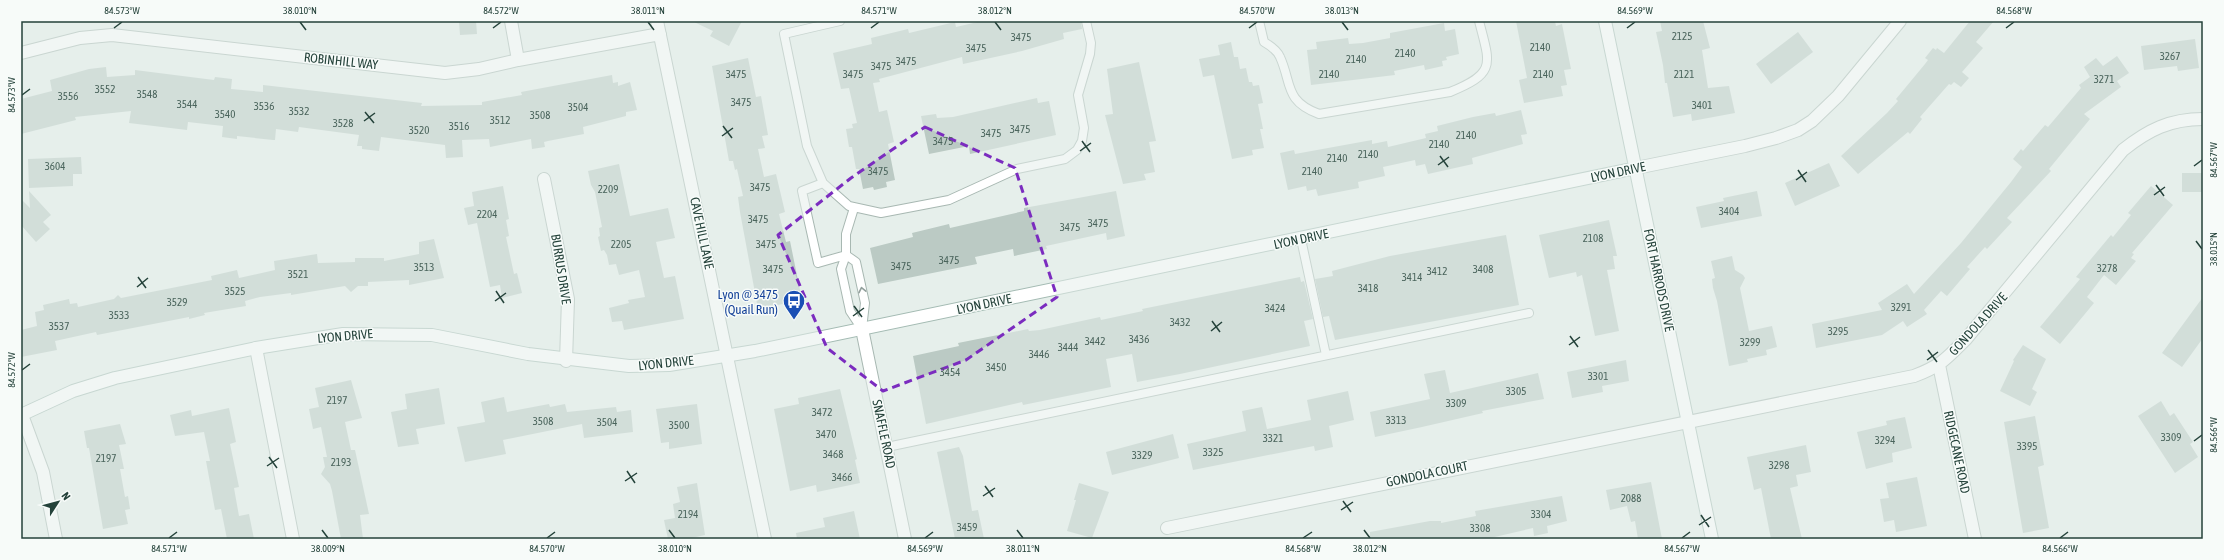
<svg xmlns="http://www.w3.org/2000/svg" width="2224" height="560" viewBox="0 0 2224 560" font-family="'Asap Condensed',sans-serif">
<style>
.building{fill:#bbcac4}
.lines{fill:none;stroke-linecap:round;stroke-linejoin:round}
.lane-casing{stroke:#a8b8b2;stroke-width:10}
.street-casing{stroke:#a8b8b2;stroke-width:14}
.secondary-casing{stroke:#a4bbb3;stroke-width:14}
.lane{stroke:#fff;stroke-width:8}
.street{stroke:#fff;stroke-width:12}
.secondary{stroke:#fff;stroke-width:12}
.oneway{stroke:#92a09c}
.marked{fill:none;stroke:#7b2cbf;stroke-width:3;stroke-dasharray:8 5;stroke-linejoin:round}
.ticks{fill:none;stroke:#24423a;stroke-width:1.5}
.labels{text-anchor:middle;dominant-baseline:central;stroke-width:3;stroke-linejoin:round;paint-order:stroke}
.number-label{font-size:11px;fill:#4a645c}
.street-label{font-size:13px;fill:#24423a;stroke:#f7fbf9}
.transit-label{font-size:13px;fill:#164399;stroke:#f7fbf9;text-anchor:end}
.neatline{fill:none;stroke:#24423a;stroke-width:1.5}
.ticks-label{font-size:10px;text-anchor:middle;fill:#24423a}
</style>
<rect width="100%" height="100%" fill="#e6efeb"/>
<path class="building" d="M459,21h17l1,13 -17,1z
M692,21h50l-13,25 -19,-10 3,-5z
M982,21h99l1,8 -19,4 1,6 -42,12 -59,13 -1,-7 -83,22 1,3 -7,1 6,29 8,-2 7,32 -6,2 7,36 -9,2 1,5 -13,3 -1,-3 -10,2 -4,-20h-3l-4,-22h-3l-3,-18 7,-1 -1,-4 5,-1 -8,-35 -8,1 -8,-36 39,-9 -1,-6 37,-9 1,4 46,-11 1,5z
M1516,21h39l1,5 6,-2 9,45 -7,1 3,15 -6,1 2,10 -39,7 -5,-23 8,-2z
M1660,21h43l7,27 -8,2 6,38 21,-2 6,27 -43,8 -1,-7 -18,3 -6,-34h-2l-2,-18 -7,-33 6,-1z
M1970,21h24l-18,21 7,6 -21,24 7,6 -8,9 -7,-5 -3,3 -2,-1 -29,33 2,2 -12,15 -2,-2 -50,42 -17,-18 46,-43 11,-12 -2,-2 29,-35 3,-4 -3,-2 8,-10 3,2 1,-2 7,5z
M1444,23l1,8 10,-2 4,25 -13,3 1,3 -5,1 1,5 -18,4 -1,-5 -30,6 1,4 -84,10 -4,-35 10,-1 -1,-7 32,-4 1,6 14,-1 27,-5v-5z
M1798,32l15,20 -42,32 -15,-20z
M2195,39l4,29 -21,3 -1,-5 -33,4 -3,-24z
M1231,42l3,15h4l2,12 6,-1 3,14h3l1,4 6,-1 4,18 -5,1 5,25h-3l4,19 -12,2 1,5 -21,4 -18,-84 -11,2 -4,-18 21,-4 -2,-10z
M2117,56l12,17 -12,8 4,6 -37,27 6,5 -41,50 2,2 -44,47 5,4 -25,27 -2,-2 -18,20 3,2 -23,27 -6,-5 -17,19 3,4 -20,13 -4,-6 -21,14 -66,13 -4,-24 70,-14 -4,-7 29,-19 7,10 47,-51 50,-61 11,-15 -9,-8 8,-10 2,2 22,-26 3,2 33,-39 -2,-3 11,-8 -6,-10 12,-9 7,8z
M748,58l8,39 5,-1 7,39 -6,1 3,12 -7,1 6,28 12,-3 9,38 -6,2 7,28 4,-1 12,59 -44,9 -18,-97 -2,-15 5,-1 -6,-27 -2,1 -2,-9h-4l-17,-95z
M1139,62l17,79 -7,1 6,30 -11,2 2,6 -23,4 -18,-69 8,-1 -6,-45z
M106,67l1,10 28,-2v-5l79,10 1,-3 17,2 -1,10 32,3v-7l159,18 -1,3 61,-1v-3l40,-7 -1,-3 91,-17 1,8 5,-1v4l12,-4 7,28 -11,2v4l-43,11 1,7 -36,7 -4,1 1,5 -13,2 -1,-10 -41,8 -1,-8 -27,1 1,17 -17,1 -1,-13 -64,-8 -2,14 -17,-2v-3h-5l2,-11 -60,-8 -1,5 -22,-3 -1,11h-2l-36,-4v3l-15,-2 1,-11 -35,-4 -1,8 -58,-7 2,-12 -56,6 1,3 -55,14v-35l31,-8 -2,-11 39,-11z
M1037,98l1,5 11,-2 7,34 -86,19 -1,-8 -40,8 -8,-38 15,-2 1,4 16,-1z
M1521,110l6,24 -6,1 2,9 -51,14 1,6 -45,10 -3,-10 -9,2 -1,-6 -32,7 2,9 -27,6 1,6 -41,8 -2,-7 -9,2 -1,-5 -18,4 -8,-37 14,-3 1,4 77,-14v4l15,-3 1,6 38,-9 -1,-4 13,-3 -1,-5 36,-9 22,-4 1,3z
M81,157l1,17h-9v12l-44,2 -1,-29z
M1829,163l11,23 -45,20 -10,-23z
M619,164l11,52 38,-8 7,30 -19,4 8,36 11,-2 9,43 -60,11 -2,-9 -10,1 -3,-14 20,-5 -1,-3 17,-3 -6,-27 -20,5 -3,-11 -7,1 -2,-10 -3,-5 -3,1 -3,-14 2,-1 -1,-8 3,-1 -7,-35 -4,-7 -3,-14z
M2182,173h21v19h-21z
M503,186l6,33 -3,1 3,16 -3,1 8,37 3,-1 5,20 -20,5 -2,-13 -10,2 -13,-64 -9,2 -4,-17 10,-2 -2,-14z
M2151,186l22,19 -41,48 2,1 -3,4 5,3 -20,24 -12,-10 -17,22 7,6 -34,41 -20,-17 40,-48 -4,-2 35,-42 2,2 18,-22 -3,-2z
M29,191l22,24 -8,7 7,7 -14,13 -15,-17v-26l9,9z
M1116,191l9,45 -18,4 -1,-7 -60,13 1,3 -33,7 -1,-7 -38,8 2,7 -99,20 -8,-36 43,-11 -1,-4 37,-9 1,4 74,-17v-3z
M1757,191l5,25 -61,12 -5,-21 28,-6 -1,-3z
M1609,220l8,36h-4l2,13 -8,1 12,61 -24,5 -13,-61 -5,2 -1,-5 -27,6 -10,-43z
M1506,235l13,70 -184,35 -6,-24 -6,1 -8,-38 18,-3 -1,-5 58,-15z
M434,239l10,39 -35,7v-5l-41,2v4h-10l-7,6 -6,-6 -54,9v-2l-31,4 -15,4 1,5 -42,7 1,2 -16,4v-2l-92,18 -1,-3 -41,9 2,9 -36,7v-27l16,-4 -2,-14 9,-2 -1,-5 26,-6 1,5 7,-1 1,4 36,-8 4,-4 3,3 91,-18 -1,-4 26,-6 2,8 36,-8 -1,-9 43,-7 1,9 37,-1v-4h29v3l35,-7v-12z
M1732,256l3,14 8,5 2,3 -5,10 9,43 23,-5 5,21 -11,3 1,5 -20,4 1,3 -19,4 -12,-65 -4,-13 -1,-9 3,-1 -4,-17z
M1300,277l1,5 3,-1 9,38 -9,2 6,25 -130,28 -43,8 -5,-28 -26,5 5,28 -88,18 -1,-3 -96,22 -13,-68 46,-10 -1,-3 70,-14 1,2 11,-1 60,-13 1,3 42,-9 -1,-2z
M2203,297v41l-21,29 -20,-14z
M2023,345l23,14 -14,30 5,3 -7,14 -30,-15 14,-30 -1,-1z
M1626,360l3,21 -27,5 1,6 -31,6 -5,-26z
M1445,370l5,23 88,-20 6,26 -62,12 1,2 -61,14 -47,10 -5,-25 60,-13 -6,-25z
M351,380l11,38 -17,4 6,28h4l14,64 -9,1 3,24h-22l-9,-48 -2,-7 -9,-10 4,-7 -2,-10h4l-6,-30 -8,2 -4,-20 10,-2 -4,-19z
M439,388l6,36 -29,5 3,15 -21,3 -7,-35 16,-3 -2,-15z
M840,389l17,70 -2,1 5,23 -43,9 -1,-7 -26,6 -16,-82 25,-5 -1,-6z
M1348,391l6,29 -25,6 4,21 -18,4 -1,-5 -121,24 -6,-26 59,-13 -4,-20 20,-4 5,22 44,-9 -4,-20z
M504,397l3,15 42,-8 1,3 15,-3 2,8 49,-5 1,5 14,-2 2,22 -49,6 -2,-14 -79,16 3,14 -41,8 -8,-35 28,-5 -4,-20z
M2161,401l9,15 4,-3 19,29 -3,2 8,13 -23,16 -37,-57z
M697,404l5,40 -33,5v-7l-8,1 -5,-34z
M229,408l7,34 -6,2 9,43 -5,1 5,28 10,-2 5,25h-27l-6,-30 -6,1 -9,-49h4l-6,-29 -29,4 -5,-21 21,-5 1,6z
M2035,416l9,49 -6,2 11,61 -26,5 -19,-111z
M1905,417l7,31 -20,5 1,9 -27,7 -9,-37 30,-7 -1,-4z
M120,424l6,20 -7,1 5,24h-4l5,28 3,-1 2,13 -5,1 3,14 -25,5 -14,-81h-2l-3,-17z
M1173,434l6,24 -67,17 -6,-23z
M1806,445l5,27 -15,3 2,11 -8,2 12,51h-31l-10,-51 -7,2 -7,-33z
M959,447l4,9 9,55 6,-1 6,29h-29l-18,-87z
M1917,477l10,49 -31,6 -2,-12 -10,2 -4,-23 9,-1 -3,-15z
M1651,482l11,57h-24l-3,-18 -4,1 -4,-16 -17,4 -4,-20z
M697,483l8,52 -18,4h-19l-4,-19 11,-2 -2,-14 7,-2 -3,-15z
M1079,483l30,9 -17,46 -25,-7 9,-31h-2z
M1562,496l5,25 -20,5 1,7 -14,3 -1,-8 -47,11h-116v-7l60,-11h11v2l35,-7 -1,-5z
M854,511l6,28h-63l-1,-6 29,-6 -2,-9z"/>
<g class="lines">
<g class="lane-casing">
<path id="lane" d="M840,21l-56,13 23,112 16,37 26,23 32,7 68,-13 68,-31 48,-10 12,-9 5,-9 2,-13 -6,-33 12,-41 1,-11 -5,-22
M1259,21l5,21c7,4 13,8 16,15 12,26 4,44 39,57l131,-22c47,-19 40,-28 29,-71
M823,183l-21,8 16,72 28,-8 10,7 9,41 -3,26
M854,208l-8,26v21l-5,14 9,42 12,18
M1301,239l25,116
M887,447l642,-134"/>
</g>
<g class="street-casing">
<path id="street" d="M511,21l7,39
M657,21l108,518
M21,53l59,-15 32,-3 333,38 34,-4 39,-9 142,-26
M1636,168l109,-22 31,-8 22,-8 14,-9 26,-25 62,-75
M544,179l24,120 -2,62
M862,329l43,210
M256,348l37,191
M1939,365l36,174
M22,415l21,57 13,67
M1167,528l747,-152c27,-10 33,-18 52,-37l157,-189c25,-20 47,-31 80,-31"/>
</g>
<g class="secondary-casing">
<path id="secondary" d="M1605,21l107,518
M21,415l52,-24 42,-13 141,-30 87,-14 89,1 96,19 101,12 40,-1 86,-14 881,-183"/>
</g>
<use href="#lane" class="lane"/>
<use href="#street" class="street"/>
<use href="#secondary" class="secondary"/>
</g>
<defs><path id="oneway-chevron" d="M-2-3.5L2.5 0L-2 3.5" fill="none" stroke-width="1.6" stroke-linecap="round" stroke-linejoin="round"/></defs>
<use class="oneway" href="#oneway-chevron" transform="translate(862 290) rotate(-102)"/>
<path d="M0 0H2224V560H0ZM925,127l90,41 42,129 -91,63 -83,31 -56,-43 -49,-113 73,-57z" fill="#e6efeb" fill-opacity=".55" fill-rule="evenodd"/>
<path class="marked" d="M925,127l90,41 42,129 -91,63 -83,31 -56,-43 -49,-113 73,-57z"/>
<path class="ticks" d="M300,22l6,8M648,22l6,8M995,22l6,8M1342,22l6,8M114,28l8,-6M493,28l8,-6M871,28l8,-6M1249,28l8,-6M1627,28l8,-6M2006,28l8,-6M22,95l8,-6M365,112l9,11M364,121l11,-8M723,126l9,12M722,136l11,-8M1082,141l8,11M1080,151l11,-8M1440,156l8,11M1438,165l11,-8M2194,166l8,-6M1798,170l8,12M1796,180l11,-8M2156,185l8,11M2154,195l11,-8M2196,241l6,8M138,277l8,11M137,287l11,-9M496,291l8,12M495,301l11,-8M854,306l8,11M853,316l11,-8M1212,321l8,11M1211,331l11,-9M1570,336l8,11M1569,345l11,-8M1928,350l9,12M1927,360l11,-8M22,370l8,-6M2194,441l8,-6M269,457l8,11M267,466l12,-8M627,471l8,12M625,481l12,-8M985,486l8,11M983,496l12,-8M1343,501l8,11M1341,510l12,-8M1701,515l8,12M1699,525l12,-8M322,530l6,8M669,530l6,8M1017,530l6,8M1364,530l6,8M169,538l8,-6M547,538l8,-6M925,538l8,-6M1303,538l9,-6M1682,538l8,-6M2060,538l8,-6"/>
<defs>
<g id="bus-pin" transform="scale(1.15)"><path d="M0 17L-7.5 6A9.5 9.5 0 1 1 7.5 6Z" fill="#1a4fb4" stroke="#f7fbf9"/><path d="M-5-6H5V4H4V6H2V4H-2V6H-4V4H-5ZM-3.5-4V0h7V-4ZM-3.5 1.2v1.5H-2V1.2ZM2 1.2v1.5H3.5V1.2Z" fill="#fff"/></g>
</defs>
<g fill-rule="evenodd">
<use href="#bus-pin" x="794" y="301"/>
</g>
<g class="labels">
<g class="number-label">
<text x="1682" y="36">2125</text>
<text x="1021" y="37">3475</text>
<text x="1540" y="47">2140</text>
<text x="976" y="48">3475</text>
<text x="1405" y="53">2140</text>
<text x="2170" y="56">3267</text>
<text x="1356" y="59">2140</text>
<text x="906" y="61">3475</text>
<text x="881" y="66">3475</text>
<text x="736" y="74">3475</text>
<text x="853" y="74">3475</text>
<text x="1329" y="74">2140</text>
<text x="1543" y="74">2140</text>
<text x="1684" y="74">2121</text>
<text x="2104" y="79">3271</text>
<text x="105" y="89">3552</text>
<text x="147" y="94">3548</text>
<text x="68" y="96">3556</text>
<text x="741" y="102">3475</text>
<text x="187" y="104">3544</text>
<text x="1702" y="105">3401</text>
<text x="264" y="106">3536</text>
<text x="578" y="107">3504</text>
<text x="299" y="111">3532</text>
<text x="225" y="114">3540</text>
<text x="540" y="115">3508</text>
<text x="500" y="120">3512</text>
<text x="343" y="123">3528</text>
<text x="459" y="126">3516</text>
<text x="1020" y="129">3475</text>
<text x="419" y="130">3520</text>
<text x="991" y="133">3475</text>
<text x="1466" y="135">2140</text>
<text x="943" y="141">3475</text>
<text x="1439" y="144">2140</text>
<text x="1368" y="154">2140</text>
<text x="1337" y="158">2140</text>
<text x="55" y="166">3604</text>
<text x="878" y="171">3475</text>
<text x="1312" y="171">2140</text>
<text x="760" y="187">3475</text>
<text x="608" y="189">2209</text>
<text x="1729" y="211">3404</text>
<text x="487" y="214">2204</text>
<text x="758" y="219">3475</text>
<text x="1098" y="223">3475</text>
<text x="1070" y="227">3475</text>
<text x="1593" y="238">2108</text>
<text x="621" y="244">2205</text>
<text x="766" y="244">3475</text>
<text x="949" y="260">3475</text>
<text x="901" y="266">3475</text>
<text x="424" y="267">3513</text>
<text x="2107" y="268">3278</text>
<text x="773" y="269">3475</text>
<text x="1483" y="269">3408</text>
<text x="1437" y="271">3412</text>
<text x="298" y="274">3521</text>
<text x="1412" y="277">3414</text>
<text x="1368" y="288">3418</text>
<text x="235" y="291">3525</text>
<text x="177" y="302">3529</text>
<text x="1901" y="307">3291</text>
<text x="1275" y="308">3424</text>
<text x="119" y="315">3533</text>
<text x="1180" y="322">3432</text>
<text x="59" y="326">3537</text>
<text x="1838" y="331">3295</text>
<text x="1139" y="339">3436</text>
<text x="1095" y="341">3442</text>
<text x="1750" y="342">3299</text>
<text x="1068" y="347">3444</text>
<text x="1039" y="354">3446</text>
<text x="996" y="367">3450</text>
<text x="950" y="372">3454</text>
<text x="1598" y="376">3301</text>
<text x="1516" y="391">3305</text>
<text x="337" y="400">2197</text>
<text x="1456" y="403">3309</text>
<text x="822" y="412">3472</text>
<text x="1396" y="420">3313</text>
<text x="543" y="421">3508</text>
<text x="607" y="422">3504</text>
<text x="679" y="425">3500</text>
<text x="826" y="434">3470</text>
<text x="2171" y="437">3309</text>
<text x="1273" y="438">3321</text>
<text x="1885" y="440">3294</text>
<text x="2027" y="446">3395</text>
<text x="1213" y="452">3325</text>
<text x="833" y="454">3468</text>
<text x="1142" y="455">3329</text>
<text x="106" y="458">2197</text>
<text x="341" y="462">2193</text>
<text x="1779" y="465">3298</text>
<text x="842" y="477">3466</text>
<text x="1631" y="498">2088</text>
<text x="688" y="514">2194</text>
<text x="1541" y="514">3304</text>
<text x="967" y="527">3459</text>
<text x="1480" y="528">3308</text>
</g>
<g class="street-label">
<text transform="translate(341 61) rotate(6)">ROBINHILL WAY</text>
<text transform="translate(1618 172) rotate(-12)">LYON DRIVE</text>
<text transform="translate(702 233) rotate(78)">CAVE HILL LANE</text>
<text transform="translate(1301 239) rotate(-12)">LYON DRIVE</text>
<text transform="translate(561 269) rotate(81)">BURRUS DRIVE</text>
<text transform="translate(1659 280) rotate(78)">FORT HARRODS DRIVE</text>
<text transform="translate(984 304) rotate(-12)">LYON DRIVE</text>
<text transform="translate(1978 324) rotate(-48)">GONDOLA DRIVE</text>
<text transform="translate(345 336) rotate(-5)">LYON DRIVE</text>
<text transform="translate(666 363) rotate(-6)">LYON DRIVE</text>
<text transform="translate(884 434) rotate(78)">SNAFFLE ROAD</text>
<text transform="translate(1957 452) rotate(78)">RIDGECANE ROAD</text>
<text transform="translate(1427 474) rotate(-12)">GONDOLA COURT</text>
</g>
<g class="transit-label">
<text x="778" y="294">Lyon @ 3475<tspan x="778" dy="15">(Quail Run)</tspan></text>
</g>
</g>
<rect width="2224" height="560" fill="none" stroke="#f7fbf9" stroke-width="44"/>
<g transform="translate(58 502) rotate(54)" stroke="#f7fbf9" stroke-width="3" paint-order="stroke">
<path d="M0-3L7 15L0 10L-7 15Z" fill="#24423a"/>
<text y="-6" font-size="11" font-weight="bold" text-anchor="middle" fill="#24423a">N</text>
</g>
<rect x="22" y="22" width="2180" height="516" class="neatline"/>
<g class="ticks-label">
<text x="122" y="14">84.573°W</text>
<text x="300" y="14">38.010°N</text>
<text x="501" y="14">84.572°W</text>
<text x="648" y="14">38.011°N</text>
<text x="879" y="14">84.571°W</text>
<text x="995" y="14">38.012°N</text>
<text x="1257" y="14">84.570°W</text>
<text x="1342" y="14">38.013°N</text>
<text x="1635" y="14">84.569°W</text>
<text x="2014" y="14">84.568°W</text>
<text transform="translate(11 95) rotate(-90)" y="4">84.573°W</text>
<text transform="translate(2213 160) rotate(-90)" y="4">84.567°W</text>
<text transform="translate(2213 249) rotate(-90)" y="4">38.015°N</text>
<text transform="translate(11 370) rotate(-90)" y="4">84.572°W</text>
<text transform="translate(2213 435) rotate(-90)" y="4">84.566°W</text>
<text x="169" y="552">84.571°W</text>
<text x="328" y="552">38.009°N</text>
<text x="547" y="552">84.570°W</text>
<text x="675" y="552">38.010°N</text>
<text x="925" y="552">84.569°W</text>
<text x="1023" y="552">38.011°N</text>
<text x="1303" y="552">84.568°W</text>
<text x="1370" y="552">38.012°N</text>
<text x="1682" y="552">84.567°W</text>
<text x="2060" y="552">84.566°W</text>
</g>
</svg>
